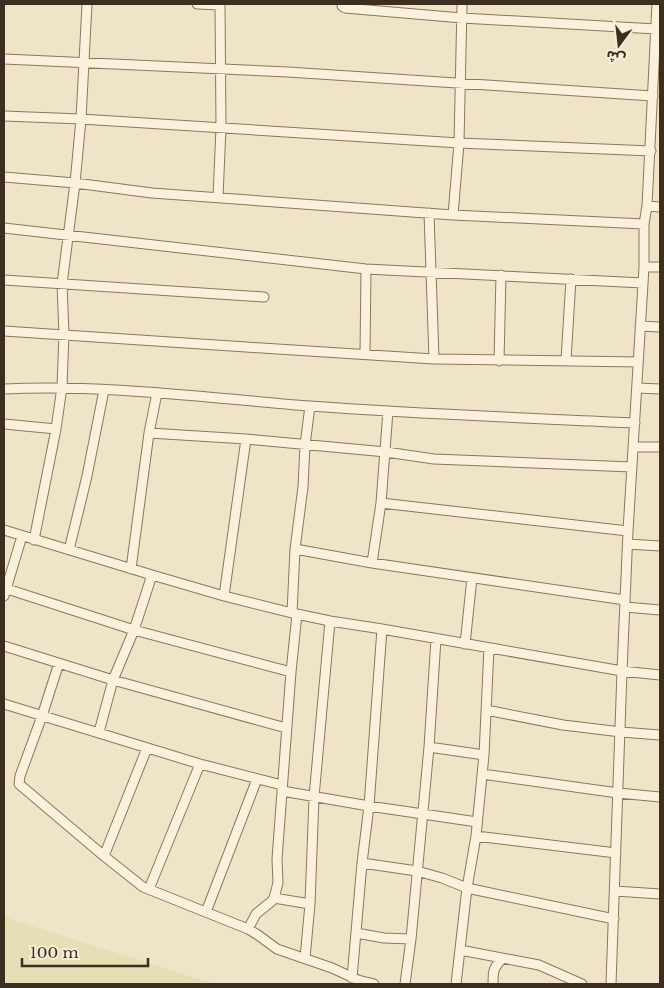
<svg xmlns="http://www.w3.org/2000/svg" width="664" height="988" viewBox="0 0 664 988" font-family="'Libre Baskerville','Noto Sans Arabic',serif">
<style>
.farmland{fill:#e6deb5}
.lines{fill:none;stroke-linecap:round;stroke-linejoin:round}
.minor-casing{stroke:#8d765c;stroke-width:11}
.minor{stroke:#faf1dc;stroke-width:9}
</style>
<rect width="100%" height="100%" fill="#f0e4c8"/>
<path class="farmland" d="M4,917l210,67h-210z"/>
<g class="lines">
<g class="minor-casing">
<path id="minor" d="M197,4l23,1
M342,4v2l3,2 117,10 194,11
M4,59l284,13 365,24
M4,116l77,3 378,24 192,8
M4,177l71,6 77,10 301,22 191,9
M218,197l3,-69 -1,-124
M647,206l13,1
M429,213l5,146
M453,215l6,-72 3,-139
M4,228l362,41 277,14
M644,267h16
M4,280l260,17
M640,326l20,1
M4,331l242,16 188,12 204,3
M365,354l1,-85
M566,360l5,-81
M499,361l2,-86
M637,388l23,1
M4,389c102,-5 204,9 306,17 108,8 216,12 325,17
M4,424l52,5
M149,433l97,6 140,13 48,7 198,8
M634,447h26
M381,503l247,28
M4,530l148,45 72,21 68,17 38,8 52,8 240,42 38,4
M34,540l22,-111 6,-42 2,-53 -2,-50 13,-101 6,-64 6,-115
M628,544l32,2
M295,549l77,14 253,37
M69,550l18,-74 17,-86
M372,563l9,-60 7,-92
M131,569l18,-136 8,-40
M4,588l130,42 157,42 6,-58
M4,596l18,-60
M224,596l22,-157
M625,607l35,3
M292,613l3,-64 8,-62 2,-42 5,-39
M465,644l7,-66
M4,646l109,34 173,48
M59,663l-17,53 -22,60 -1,8 85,72 39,31 105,42 10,6 19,14 55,19 26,12 16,4
M4,704l196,60 82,21
M486,710l77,15 58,7 39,3
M99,732l14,-52 21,-50 18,-55
M429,747l55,8
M482,774l136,19 42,4
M282,791l87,15 108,16
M476,836l140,17
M104,856l43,-108
M362,863l55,8 25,7 25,10 147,31
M149,889l51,-125
M615,891l45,3
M274,898l36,6
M206,912l51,-133
M248,929l8,-15 16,-13 2,-3 4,-15 -1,-24 14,-187
M356,933l28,5 27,1
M460,950l79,15 43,19
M305,958l5,-54 4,-107 16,-176
M352,978l10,-115 7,-57 13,-177
M405,984l6,-45 18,-192 7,-108
M456,984l11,-96 9,-52 8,-81 5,-107
M493,984c0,-12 0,-16 9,-25
M611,984l11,-313 6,-140 16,-264v-43l3,-18 10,-202"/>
</g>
<use href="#minor" class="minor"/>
</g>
<rect width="664" height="988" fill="none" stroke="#3d2e20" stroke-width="10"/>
<g transform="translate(619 45) rotate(195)" stroke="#f7eed8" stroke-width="4" paint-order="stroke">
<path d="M0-4L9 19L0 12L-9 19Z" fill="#3d2e20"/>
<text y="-8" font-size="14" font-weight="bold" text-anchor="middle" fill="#3d2e20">ش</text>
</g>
<path d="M22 958v8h126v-8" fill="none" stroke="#3d2e20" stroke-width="2.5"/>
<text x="30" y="958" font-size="15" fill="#3d2e20" stroke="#f7eed8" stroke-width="4" paint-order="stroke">100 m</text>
</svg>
